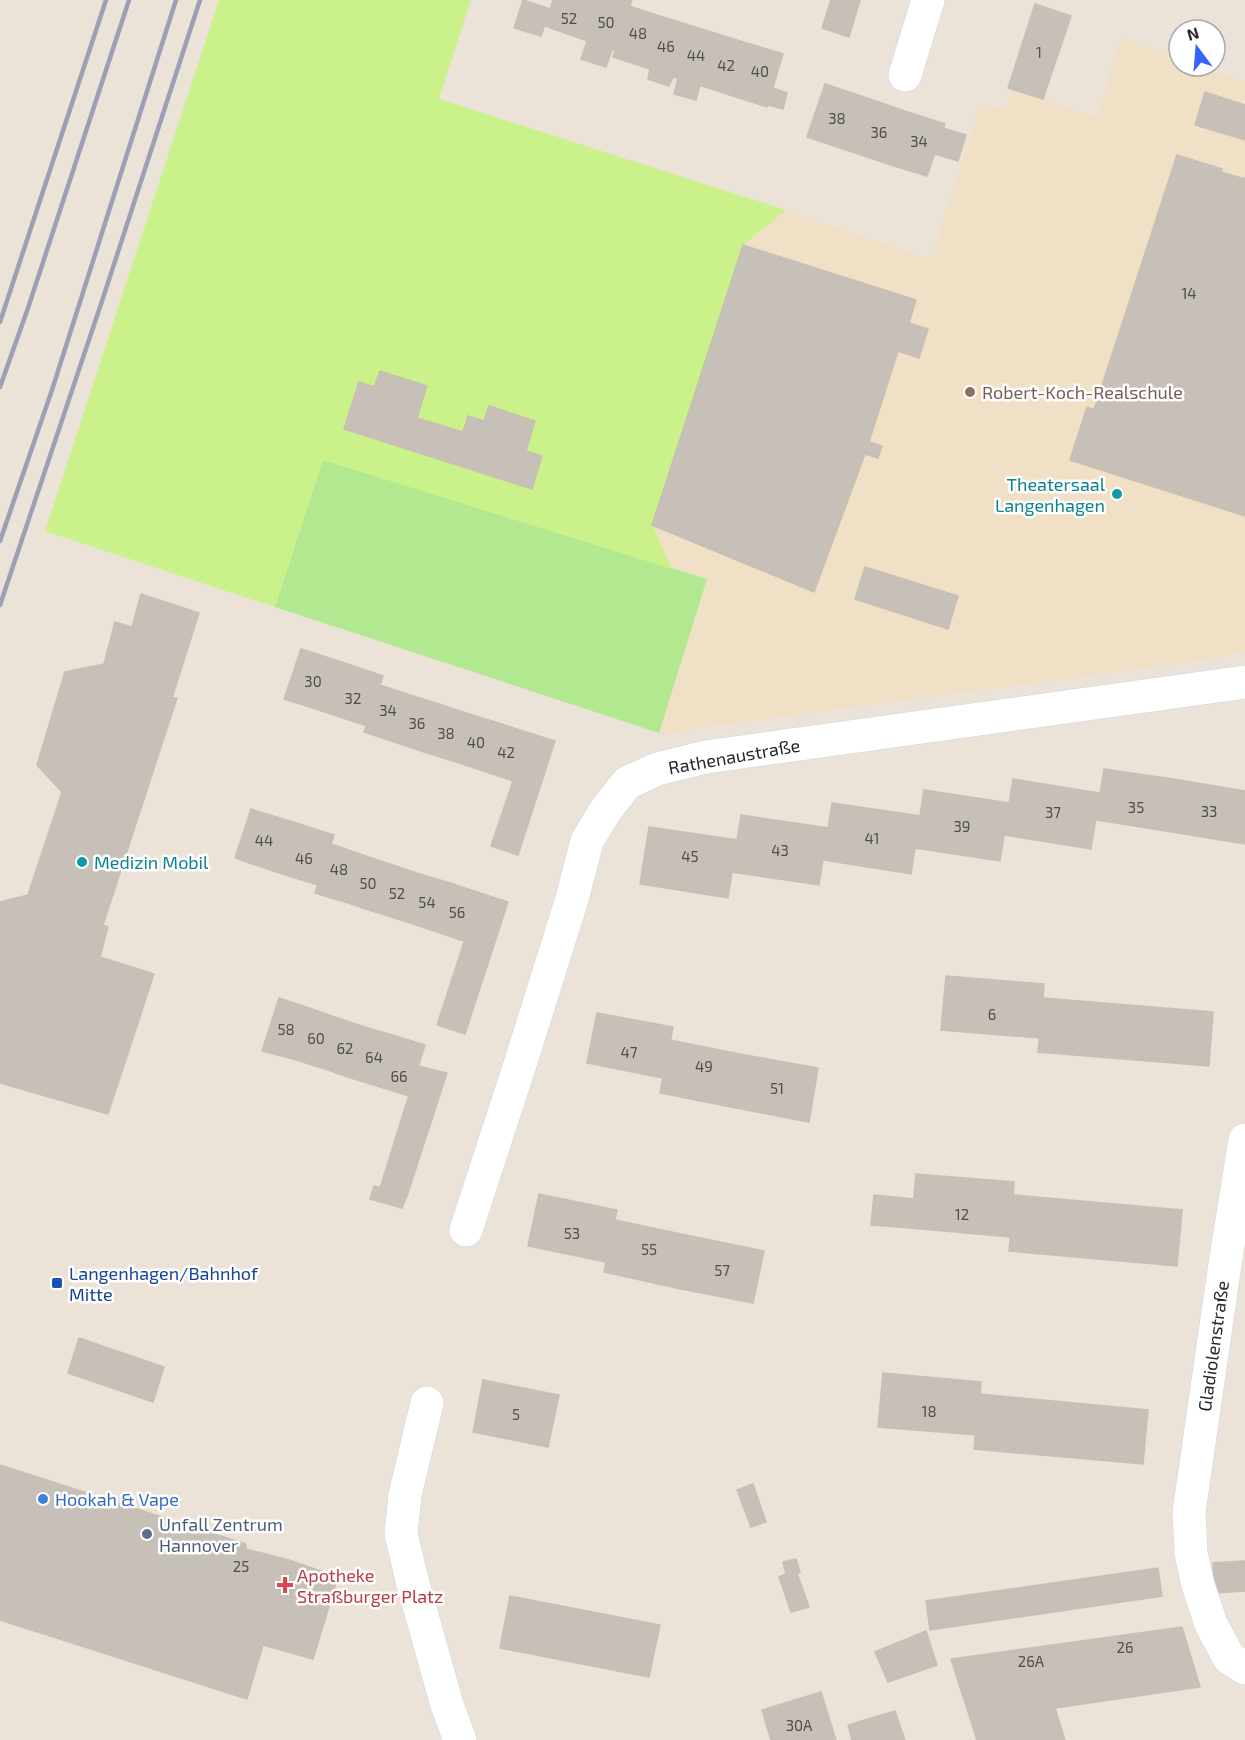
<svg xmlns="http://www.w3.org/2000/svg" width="1245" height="1740" viewBox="0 0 1245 1740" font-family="'Exo 2',sans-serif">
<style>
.education{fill:#f0e0c6}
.green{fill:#b2e890}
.pitch{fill:#caf18a}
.building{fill:#c7c0b8;stroke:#c8bfb2;stroke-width:1.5}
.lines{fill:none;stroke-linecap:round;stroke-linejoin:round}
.street-casing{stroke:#ced3e3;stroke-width:34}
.street{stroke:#fff;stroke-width:33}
.rail{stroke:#9ba0b5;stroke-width:4.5}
.education-dot{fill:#8d6e63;stroke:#fff;stroke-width:2}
.culture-dot{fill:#0f9aa8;stroke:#fff;stroke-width:2}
.transit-dot{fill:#1a4fb4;stroke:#fff;stroke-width:2}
.shop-dot{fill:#3f7fe0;stroke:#fff;stroke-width:2}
.service-dot{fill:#5c6f8a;stroke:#fff;stroke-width:2}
.health-dot{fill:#e0444e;stroke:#fff;stroke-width:2}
.labels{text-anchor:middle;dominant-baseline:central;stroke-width:5;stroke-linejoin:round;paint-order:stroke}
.number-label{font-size:15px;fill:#504e4c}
.education-label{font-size:18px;fill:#785e54;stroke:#fff;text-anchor:start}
.culture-label{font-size:18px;fill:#0d838f;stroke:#fff;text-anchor:end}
.street-label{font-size:18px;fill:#282828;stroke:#fff}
.transit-label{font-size:18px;fill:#164399;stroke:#fff;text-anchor:start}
.shop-label{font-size:18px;fill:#366cbe;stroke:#fff;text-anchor:start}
.service-label{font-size:18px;fill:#4e5e75;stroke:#fff;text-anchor:start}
.health-label{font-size:18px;fill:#be3a42;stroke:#fff;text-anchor:start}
</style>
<rect width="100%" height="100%" fill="#ece3d8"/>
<path class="education" d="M1121,38l58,21v7h21l45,16v568l-25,8 -526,70 -29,8 -6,-3 47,-154 -34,-10 -20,-44 91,-280 43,-35 145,50 49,-157 26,7 7,-20 84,27z"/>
<path class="green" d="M323,459l384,120 -48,154 -384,-126z"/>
<path class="pitch" d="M219,0h252l-32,99 347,111 -43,35 -91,279 20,45 -349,-109 -48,147 -230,-76z"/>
<path class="building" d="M523,0l27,9 -9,27 -27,-8z
M553,0h43l-14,39 -37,-13z
M596,0h36l-17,51 -33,-12z
M831,0h29l-11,37 -27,-9z
M1035,4l36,12 -28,83 -35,-11z
M629,6l31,10 -16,51 -31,-10z
M660,16l29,9 -16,52 -29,-10z
M689,25l29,9 -16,52 -29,-9z
M718,34l32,10 -17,52 -31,-10z
M587,41l25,9 -6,17 -25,-8z
M750,44l33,10 -16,53 -34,-11z
M650,69l23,8 -4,9 -21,-7z
M678,78l22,7 -4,15 -22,-6z
M825,84l42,14 -18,53 -42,-14z
M773,88l14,5 -4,16 -15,-4z
M1205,92l40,13v35l-50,-15z
M867,98l41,14 -17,53 -42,-14z
M908,112l37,12 -18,52 -36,-11z
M943,128l23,7 -8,26 -23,-7z
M1177,155l45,14 -1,3 24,7v-2v339l-175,-56 17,-53 7,3z
M743,245l173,55 -7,23 19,6 -9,29 -21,-7 -29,91 13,4 -4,12 -13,-4 -51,138 -162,-67z
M380,371l47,15 -10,32 46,14 5,-16 16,5 5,-15 46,15 -9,30 16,5 -10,33 -188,-60 15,-47 15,5z
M865,567l93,29 -10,33 -93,-30z
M141,594l58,19 -27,85h5l-74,227 5,2 -8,30 54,17 -46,140 -108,-31v-181l28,-7 34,-103 -25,-27 28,-93 39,-8 11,-42 17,5z
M301,649l41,13 -17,50 -41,-13z
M342,662l41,14 -16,50 -42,-14z
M380,685l30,10 -16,47 -30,-10z
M410,695l29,9 -15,48 -30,-10z
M439,704l30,10 -16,47 -29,-9z
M469,714l30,9 -16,48 -30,-10z
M499,723l30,10 -16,48 -30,-10z
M529,733l26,8 -37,114 -27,-9z
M1104,769l75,11 -8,52 -75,-12z
M1013,779l87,14 -9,56 -87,-14z
M1179,780l66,11v53l-74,-12z
M924,790l85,13 -9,58 -85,-13z
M832,803l88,13 -9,58 -88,-14z
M251,809l42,13 -17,50 -41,-14z
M741,815l87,13 -9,57 -87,-13z
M293,822l41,13 -16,50 -42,-13z
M649,827l88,13 -9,58 -88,-14z
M331,844l29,10 -15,48 -30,-9z
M360,854l30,10 -15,48 -30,-10z
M390,864l30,10 -16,47 -29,-9z
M420,874l30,9 -16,48 -30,-10z
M450,883l30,10 -16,48 -30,-10z
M480,893l28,9 -43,132 -28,-9z
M946,976l98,8 -4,54 -99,-8z
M279,998l30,10 -16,51 -31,-8z
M1043,998l170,14 -4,54 -171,-14z
M309,1008l29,10 -16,50 -29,-9z
M597,1013l76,14 -10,51 -76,-15z
M338,1018l30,10 -17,50 -29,-10z
M368,1028l28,8 -16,51 -29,-9z
M396,1036l29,9 -16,51 -29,-9z
M670,1040l75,15 -9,53 -76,-15z
M745,1055l73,13 -9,54 -73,-14z
M418,1066l29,7 -40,123 -27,-8z
M916,1174l98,8 -4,55 -99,-9z
M374,1186l33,10 -5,12 -32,-9z
M539,1194l78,16 -11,52 -78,-16z
M874,1195l39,4 -2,29 -40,-3z
M1014,1195l168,15 -5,56 -168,-15z
M615,1220l76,16 -10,53 -77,-17z
M691,1236l73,15 -11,52 -72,-14z
M79,1338l85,29 -11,35 -85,-29z
M883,1373l98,9 -5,53 -98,-8z
M483,1380l76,15 -11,52 -75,-15z
M979,1394l169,16 -5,54 -169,-15z
M0,1465l246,79v5l-2,6 -244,-78z
M0,1477l244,78 2,-6 43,11 49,17 -25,82 -50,-14 -16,54 -247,-79z
M753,1484l13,38 -15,5 -14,-37z
M796,1559l4,13 -3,1 12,34 -18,5 -12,-35 7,-3 -3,-12z
M1245,1561v30l-30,2 -2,-30z
M1158,1568l4,28 -232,34 -4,-29z
M510,1596l150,29 -11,52 -149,-29z
M1182,1627l18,60 -145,21 10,32h-88l-26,-81z
M926,1631l11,34 -49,17 -13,-30z
M821,1692l15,48h-65l-9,-30z
M895,1711l10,29h-53l-4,-15z"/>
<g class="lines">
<g class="street-casing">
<path id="street" d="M905,75l23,-75
M1245,1140l-20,124 -36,248 2,41 7,32 13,39 18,34 16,10
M466,1230l57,-175 49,-156 15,-58 18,-30 22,-28 30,-14 49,-12 539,-75
M427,1403l-22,92 -4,39 11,46 35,125 13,35"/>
</g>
<use href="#street" class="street"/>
<path class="rail" d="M0,322l106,-322
M0,387l28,-79 101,-308
M0,541l52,-151 124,-390
M0,605l103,-307 97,-298"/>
</g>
<circle class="education-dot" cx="970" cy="392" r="6"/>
<g class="culture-dot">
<circle cx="1117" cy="494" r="6"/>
<circle cx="82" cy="862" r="6"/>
</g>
<rect class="transit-dot" x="51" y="1277" width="12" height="12" rx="3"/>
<circle class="shop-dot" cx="43" cy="1499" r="6"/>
<circle class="service-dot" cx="147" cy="1534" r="6"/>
<path class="health-dot" d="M282 1576h6v6h6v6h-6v6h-6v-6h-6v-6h6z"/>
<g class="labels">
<g class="number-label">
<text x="569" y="18">52</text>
<text x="606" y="22">50</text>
<text x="638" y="33">48</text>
<text x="666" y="46">46</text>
<text x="1039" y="52">1</text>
<text x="696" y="55">44</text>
<text x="726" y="65">42</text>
<text x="760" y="71">40</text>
<text x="837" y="118">38</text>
<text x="879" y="132">36</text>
<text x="919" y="141">34</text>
<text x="1189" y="293">14</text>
<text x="313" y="681">30</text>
<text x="353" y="698">32</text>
<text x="388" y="710">34</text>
<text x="417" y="723">36</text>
<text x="446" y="733">38</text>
<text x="476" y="742">40</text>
<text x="506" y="752">42</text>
<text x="1136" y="807">35</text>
<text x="1209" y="811">33</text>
<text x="1053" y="812">37</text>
<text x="962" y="826">39</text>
<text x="872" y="838">41</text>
<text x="264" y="840">44</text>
<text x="780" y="850">43</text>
<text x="690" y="856">45</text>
<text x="304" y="858">46</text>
<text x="339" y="869">48</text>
<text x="368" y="883">50</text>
<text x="397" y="893">52</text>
<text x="427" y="902">54</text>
<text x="457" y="912">56</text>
<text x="992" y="1014">6</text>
<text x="286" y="1029">58</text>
<text x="316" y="1038">60</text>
<text x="345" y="1048">62</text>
<text x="629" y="1052">47</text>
<text x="374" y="1057">64</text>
<text x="704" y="1066">49</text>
<text x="399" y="1076">66</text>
<text x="777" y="1088">51</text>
<text x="962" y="1214">12</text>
<text x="572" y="1233">53</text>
<text x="649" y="1249">55</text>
<text x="722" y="1270">57</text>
<text x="929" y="1411">18</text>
<text x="516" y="1414">5</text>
<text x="241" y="1566">25</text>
<text x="1125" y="1647">26</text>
<text x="1031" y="1661">26A</text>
<text x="799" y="1725">30A</text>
</g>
<g class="education-label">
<text x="982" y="392">Robert-Koch-Realschule</text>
</g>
<g class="culture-label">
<text x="1105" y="484">Theatersaal<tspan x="1105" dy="21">Langenhagen</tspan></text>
<text x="94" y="862" text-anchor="start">Medizin Mobil</text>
</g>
<g class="street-label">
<text transform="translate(734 756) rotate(-10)">Rathenaustraße</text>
<text transform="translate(1213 1346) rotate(-82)">Gladiolenstraße</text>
</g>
<g class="transit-label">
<text x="69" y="1273">Langenhagen/Bahnhof<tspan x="69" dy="21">Mitte</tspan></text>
</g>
<g class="shop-label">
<text x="55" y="1499">Hookah &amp; Vape</text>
</g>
<g class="service-label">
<text x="159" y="1524">Unfall Zentrum<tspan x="159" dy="21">Hannover</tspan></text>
</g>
<g class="health-label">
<text x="297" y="1575">Apotheke<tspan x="297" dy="21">Straßburger Platz</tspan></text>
</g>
</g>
<g transform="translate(1197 48) rotate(344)"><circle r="28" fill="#ffffff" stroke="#a9a9a9" stroke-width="1.5"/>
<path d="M0-4.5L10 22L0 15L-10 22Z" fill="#3362ff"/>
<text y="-9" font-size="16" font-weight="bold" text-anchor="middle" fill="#282828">N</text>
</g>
</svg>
